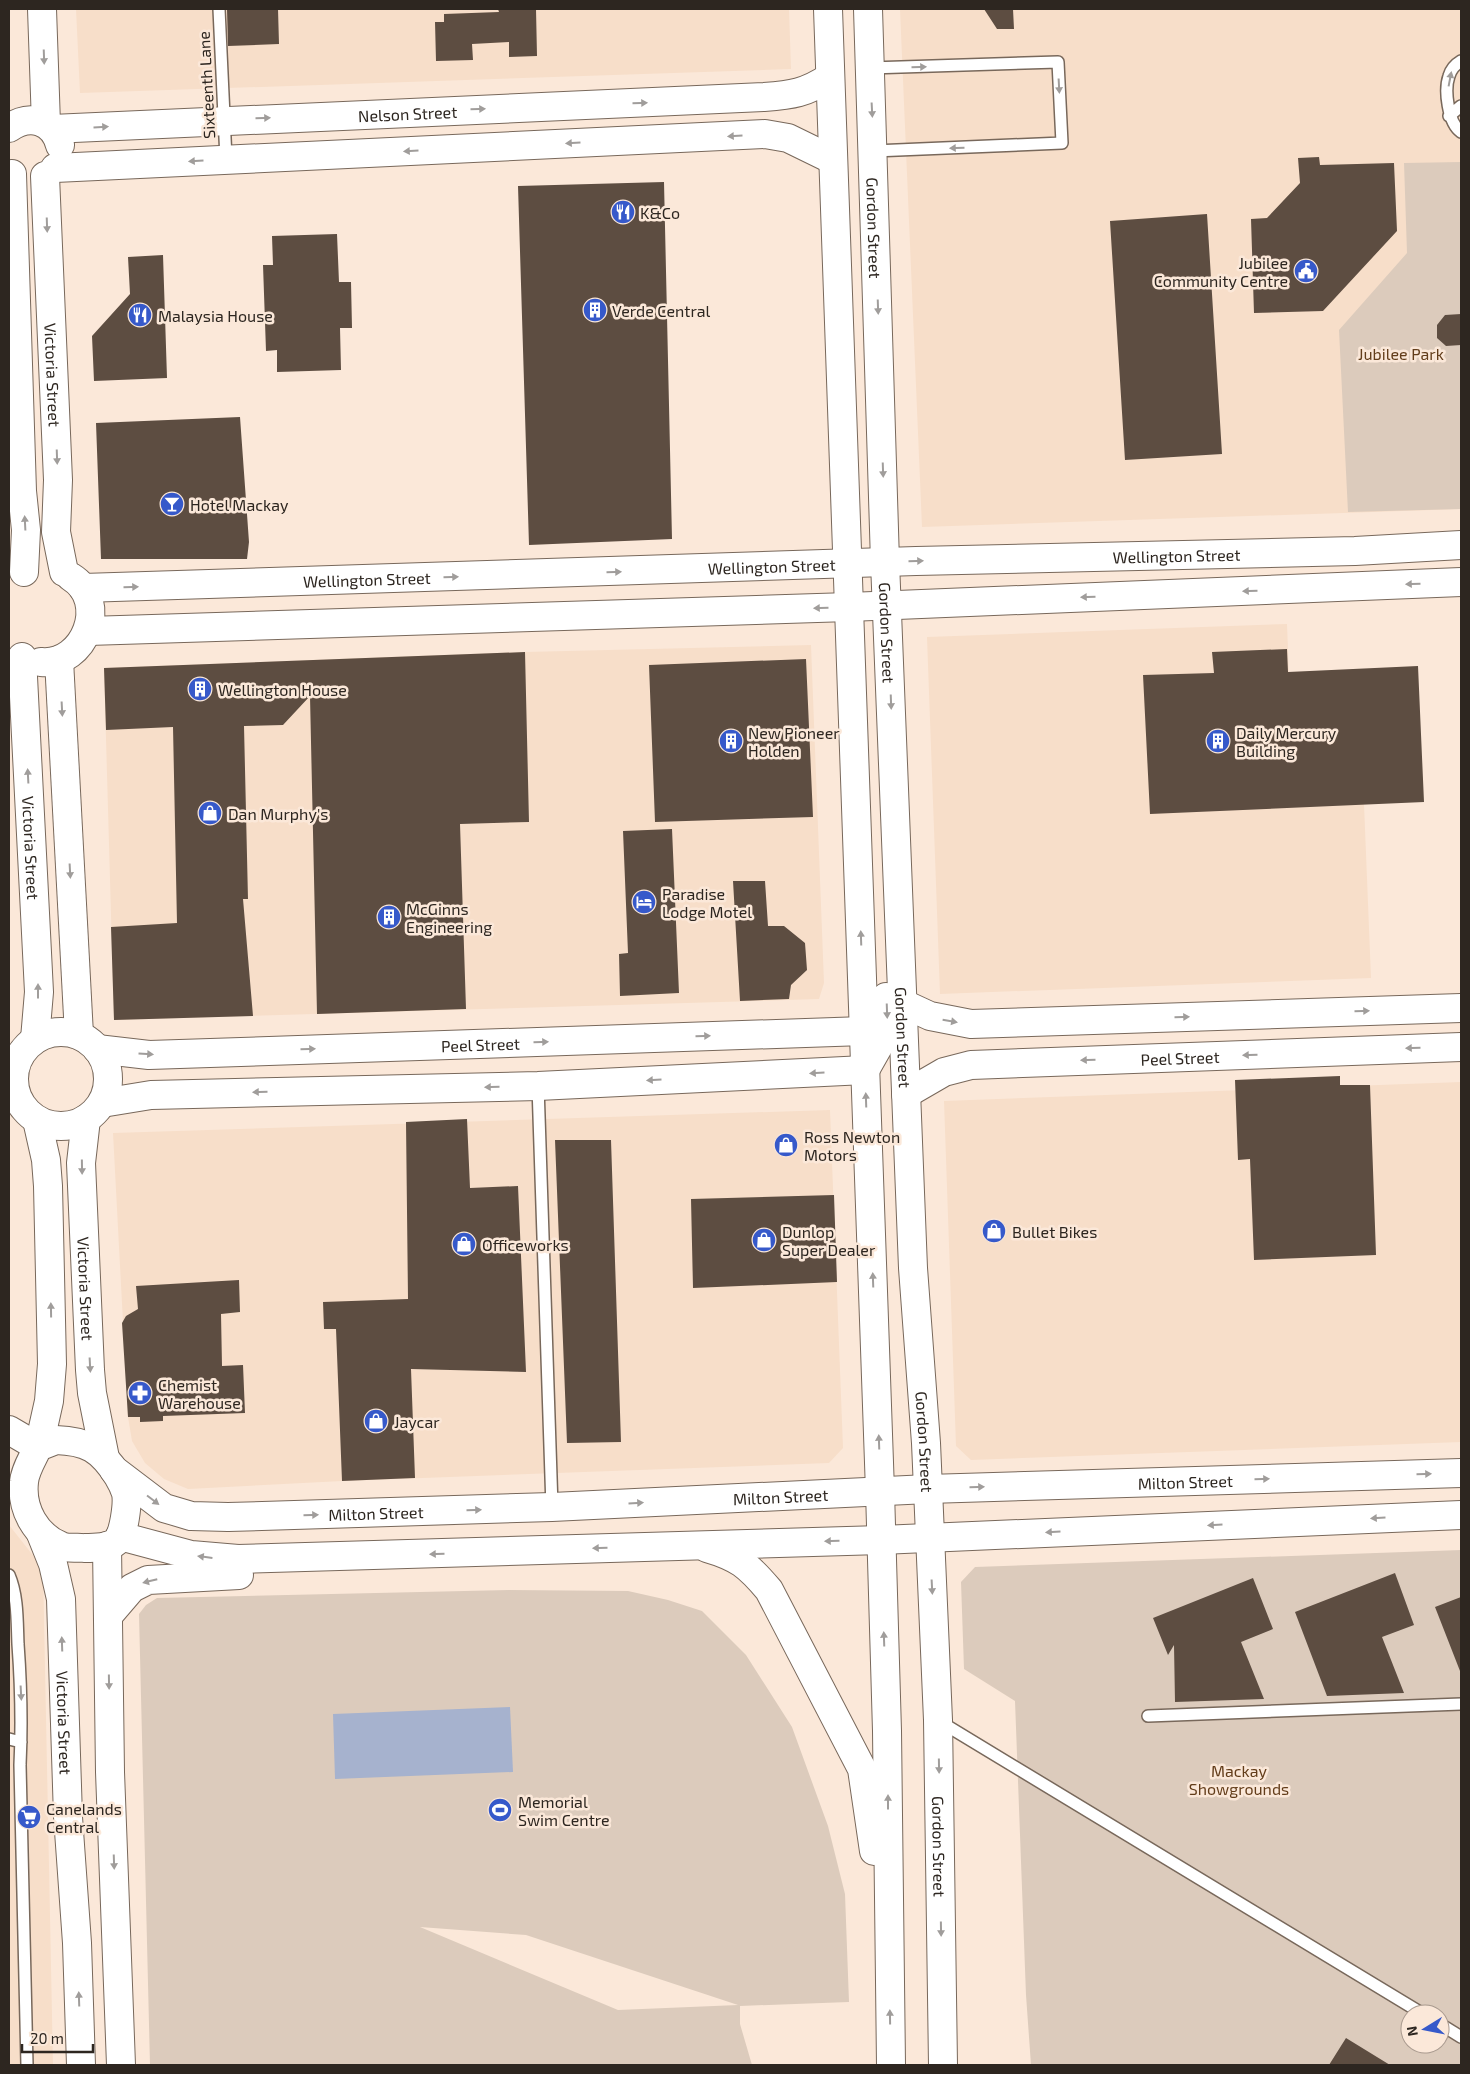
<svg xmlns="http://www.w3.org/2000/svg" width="1470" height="2074" viewBox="0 0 1470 2074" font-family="'Exo 2',sans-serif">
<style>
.built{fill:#f7dec9}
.green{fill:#dccbbc;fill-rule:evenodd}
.water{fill:#a6b2ce}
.building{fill:#5d4d41}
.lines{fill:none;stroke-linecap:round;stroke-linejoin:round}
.lane-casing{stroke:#78685b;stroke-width:14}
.secondary-casing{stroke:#78685b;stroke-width:30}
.lane{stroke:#fff;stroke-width:11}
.secondary{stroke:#fff;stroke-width:28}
.oneway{fill:#a09d9b}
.labels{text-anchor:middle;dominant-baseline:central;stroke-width:5;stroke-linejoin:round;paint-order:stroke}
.street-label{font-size:16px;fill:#2d2620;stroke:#fbe8d9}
.poi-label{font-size:16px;fill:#2d2620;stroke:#fbe8d9;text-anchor:start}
.park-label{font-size:16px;fill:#633d1a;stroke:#fbe8d9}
</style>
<rect width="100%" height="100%" fill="#fbe8d9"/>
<path class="built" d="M76,9h713l2,60 -711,24z
M900,9h561v500l-539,18z
M1287,624l7,183 70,-3 7,174 -431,16 -13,-357z
M811,645l13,338 -5,16 -705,21 -10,-352 421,-16z
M1461,1082v360l-490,18 -15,-14 -12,-345z
M830,1110l13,338 -14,15 -487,18 -154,8 -24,-10 -19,-16 -13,-22 -4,-24 -15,-284z
M9,1525l34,43 10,497h-44z"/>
<path class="green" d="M1461,162v347l-113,3 -9,-182 68,-77 -3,-90z
M1461,1550v515h-430l-5,-70 -11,-294 -51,-32 -3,-87 14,-15zM1410,2014h30v30h-30z
M509,1590l119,1 40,9 34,11 44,44 46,72 36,99 17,68 4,108 -109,4v18l12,41h-602l-11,-451 7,-9 11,-7zM420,1927l106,8 212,70 -120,5z"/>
<path class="water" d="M510,1707l3,65 -178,7 -2,-65z"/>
<path class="building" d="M227,9h51l1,35 -51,2z
M498,9h38l1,47 -28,1v-15l-37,2 1,16 -37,1 -1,-39h9v-8l55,-2z
M984,9h29l1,20h-17z
M1319,157l1,8 74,-2 3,68 -74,80 -69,2 -3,-94 16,-1 33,-35 -2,-25z
M664,182l8,357 -143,6 -11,-359z
M1207,214l15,240 -97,6 -15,-239z
M337,234l2,48h12l1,46h-12l1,42 -64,2v-22l-11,1 -3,-86h10l-1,-29z
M163,255l4,123 -73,3 -2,-45 38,-42 -2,-37z
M1461,314v31l-15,1 -9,-8v-13l8,-10z
M240,417l9,125 -2,17h-146l-5,-136z
M1287,649l1,23 130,-6 6,136 -274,12 -7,-139 71,-2 -2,-21z
M525,652l4,170 -69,2 6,185 -149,5 -7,-318 -27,29 -39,1 4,173h-5l10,117 -139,4 -3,-93 66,-4 -4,-196 -67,3 -2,-62z
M806,659l7,158 -158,5 -6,-157z
M672,829l7,164 -59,3 -1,-42 9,-1 -5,-122z
M733,881h32l3,45h16l21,17 2,27 -16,15 -2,14 -49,2z
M1340,1076v9h30l6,170 -122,5 -4,-101 -12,1 -3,-80z
M467,1119l3,69 48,-2 8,186 -115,-3 4,109 -73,3 -6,-152h-12l-1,-27 85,-3 -2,-177z
M555,1140h56l10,302 -54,1z
M834,1195l3,87 -144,6 -2,-89z
M239,1280l1,32 -19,2 1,52 21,-1 2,48 -82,3v5l-23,1v-5h-12l-6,-94 4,-7 12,-7 -2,-23z
M1395,1573l19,52 -32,12 22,56 -77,3 -32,-84z
M1253,1578l20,51 -32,13 23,57 -89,3 -1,-57 -6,10 -15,-37z
M1461,1597v73l-1,1 -25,-64z
M1346,2038l44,27h-61z"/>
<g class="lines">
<g class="lane-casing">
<path id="lane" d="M219,9l7,150
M1461,61c-5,3 -10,8 -12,15 -5,14 -1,47 12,56
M870,68l188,-6 4,81 -188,8
M1449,116l12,-10
M9,1053l14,-2
M538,1086l14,421
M9,1102l12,2
M9,1575c9,21 8,47 9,69 3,41 4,80 2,121l7,300
M1148,1716l313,-12
M939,1721l484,293
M9,1739l12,3
M1440,2024l21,13"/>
</g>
<g class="secondary-casing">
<g id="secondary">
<path d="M42,9l4,115"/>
<path d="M828,9l52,1482 7,240 4,334"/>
<path id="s1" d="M868,9l17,553 28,706 13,175 12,277 5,345"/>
<path d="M9,128c20,-14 44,-9 51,17"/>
<path id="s2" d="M52,129l712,-32c28,-2 42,-4 66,-20"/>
<path d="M55,168l710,-34 23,4 43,21"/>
<path d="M12,174l10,317 4,39 -2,42"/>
<path id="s3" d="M45,176l13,304 -2,52 8,40"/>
<path id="s4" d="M83,588l833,-27 439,-10 106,-6"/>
<path d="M88,631l761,-24 612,-25"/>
<path id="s5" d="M22,657l17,335 -4,47"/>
<path d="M59,660l20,375"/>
<path d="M41,662c44,4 69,-61 30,-85"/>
<path d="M904,1004l26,12 41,8 490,-16"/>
<circle cx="61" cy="1079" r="47"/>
<path id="s6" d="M97,1049l52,6 715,-24"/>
<path id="s7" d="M906,1094l38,-22 27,-7 490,-18"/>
<path d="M102,1103l49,-8 387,-9 327,-16 21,-37v-36"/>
<path id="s8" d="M86,1119l-5,44 9,207 2,23 13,65"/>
<path d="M37,1120l9,40 2,26 4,178 -3,37 -10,45"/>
<path d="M9,1430l29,17"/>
<path d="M56,1440c31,1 45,9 62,36 3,5 6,11 8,17 2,10 -2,41 -9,48 -8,7 -23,7 -33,7 -7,-1 -16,1 -23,-2 -25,-10 -40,-37 -37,-64 1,-12 9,-24 14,-35z"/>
<path id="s9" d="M114,1470l50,38 27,8 37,1 324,-10 376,-18 533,-16"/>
<path id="s10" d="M41,1534l12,30 8,35 7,218 9,126 4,122"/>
<path d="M120,1536l71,19 47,4 643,-19 580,-25"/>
<path d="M107,1546l3,226 11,293"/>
<path d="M707,1548c31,9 41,17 62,42l93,179 12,82"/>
<path d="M108,1616l24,-28 16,-8 91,-5"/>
</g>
</g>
<use href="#lane" class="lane"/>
<use href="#secondary" class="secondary"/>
</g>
<defs><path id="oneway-solid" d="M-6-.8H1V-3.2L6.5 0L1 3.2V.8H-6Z" transform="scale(1.25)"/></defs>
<g class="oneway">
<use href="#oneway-solid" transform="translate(44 57) rotate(88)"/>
<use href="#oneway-solid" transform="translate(919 67) rotate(-2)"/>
<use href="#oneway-solid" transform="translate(1450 79) rotate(-79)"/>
<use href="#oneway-solid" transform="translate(1059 86) rotate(87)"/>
<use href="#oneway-solid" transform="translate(640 103) rotate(-2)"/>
<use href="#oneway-solid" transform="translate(478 109) rotate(-2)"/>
<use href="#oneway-solid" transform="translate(872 110) rotate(87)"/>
<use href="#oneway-solid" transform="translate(263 118) rotate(-2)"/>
<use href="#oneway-solid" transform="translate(101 127) rotate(-3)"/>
<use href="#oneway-solid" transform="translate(735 136) rotate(177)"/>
<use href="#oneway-solid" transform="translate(573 143) rotate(177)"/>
<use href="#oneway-solid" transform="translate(957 148) rotate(178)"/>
<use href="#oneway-solid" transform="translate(411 151) rotate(177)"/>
<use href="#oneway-solid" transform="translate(196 161) rotate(177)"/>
<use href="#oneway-solid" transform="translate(47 225) rotate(88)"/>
<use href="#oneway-solid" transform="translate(878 307) rotate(88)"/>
<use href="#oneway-solid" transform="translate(57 457) rotate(88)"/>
<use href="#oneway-solid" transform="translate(883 470) rotate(88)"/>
<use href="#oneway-solid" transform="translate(25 523) rotate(-93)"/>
<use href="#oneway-solid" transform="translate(916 561) rotate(-2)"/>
<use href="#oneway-solid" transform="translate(614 572) rotate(-2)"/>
<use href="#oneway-solid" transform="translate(451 577) rotate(-2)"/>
<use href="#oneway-solid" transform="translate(1413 584) rotate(178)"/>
<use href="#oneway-solid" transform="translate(131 587) rotate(-2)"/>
<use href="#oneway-solid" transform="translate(1250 591) rotate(178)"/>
<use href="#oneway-solid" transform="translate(1088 597) rotate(178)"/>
<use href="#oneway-solid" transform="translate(821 608) rotate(178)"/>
<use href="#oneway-solid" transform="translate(891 702) rotate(88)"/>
<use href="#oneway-solid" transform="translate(62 709) rotate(87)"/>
<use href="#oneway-solid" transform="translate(28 776) rotate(-93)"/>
<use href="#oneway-solid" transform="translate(70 871) rotate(87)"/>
<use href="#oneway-solid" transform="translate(861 938) rotate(-92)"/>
<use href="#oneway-solid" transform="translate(38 991) rotate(-90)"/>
<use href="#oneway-solid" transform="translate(887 1011) rotate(88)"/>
<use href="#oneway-solid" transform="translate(1362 1011) rotate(-2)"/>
<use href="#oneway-solid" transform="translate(1182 1017) rotate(-2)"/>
<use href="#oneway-solid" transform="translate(950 1021) rotate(10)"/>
<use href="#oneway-solid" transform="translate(703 1036) rotate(-2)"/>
<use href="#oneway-solid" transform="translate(541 1042) rotate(-2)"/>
<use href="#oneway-solid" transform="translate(1413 1048) rotate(178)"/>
<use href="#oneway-solid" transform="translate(308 1049) rotate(-2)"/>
<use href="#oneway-solid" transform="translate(146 1054) rotate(4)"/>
<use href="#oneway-solid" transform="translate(1250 1055) rotate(178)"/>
<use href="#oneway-solid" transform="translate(1088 1060) rotate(178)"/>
<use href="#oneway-solid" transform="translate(817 1073) rotate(177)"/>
<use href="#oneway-solid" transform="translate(654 1080) rotate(177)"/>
<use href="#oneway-solid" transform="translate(492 1087) rotate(179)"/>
<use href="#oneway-solid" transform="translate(260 1092) rotate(179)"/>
<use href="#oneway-solid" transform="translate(866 1100) rotate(-92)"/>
<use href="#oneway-solid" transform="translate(82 1167) rotate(89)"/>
<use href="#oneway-solid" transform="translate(873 1280) rotate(-92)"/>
<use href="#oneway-solid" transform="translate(51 1310) rotate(-91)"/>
<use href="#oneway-solid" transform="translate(90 1365) rotate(87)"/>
<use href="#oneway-solid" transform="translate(879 1442) rotate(-92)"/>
<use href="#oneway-solid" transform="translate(1424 1474) rotate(-2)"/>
<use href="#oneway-solid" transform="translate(1262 1479) rotate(-2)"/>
<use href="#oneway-solid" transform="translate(977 1487) rotate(-2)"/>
<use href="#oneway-solid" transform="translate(153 1500) rotate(37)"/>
<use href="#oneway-solid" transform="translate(636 1503) rotate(-3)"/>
<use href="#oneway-solid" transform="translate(474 1510) rotate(-2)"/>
<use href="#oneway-solid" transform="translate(311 1515) rotate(-2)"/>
<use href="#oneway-solid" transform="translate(1378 1518) rotate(177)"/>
<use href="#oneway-solid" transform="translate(1215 1525) rotate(177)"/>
<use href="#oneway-solid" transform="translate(1053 1532) rotate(177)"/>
<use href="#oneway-solid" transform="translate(832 1541) rotate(179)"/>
<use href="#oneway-solid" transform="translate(600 1548) rotate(178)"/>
<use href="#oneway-solid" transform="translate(437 1554) rotate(178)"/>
<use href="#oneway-solid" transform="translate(205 1557) rotate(-173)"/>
<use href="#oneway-solid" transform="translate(150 1581) rotate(166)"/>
<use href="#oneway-solid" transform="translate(932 1587) rotate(87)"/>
<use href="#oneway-solid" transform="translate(884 1639) rotate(-92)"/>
<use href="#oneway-solid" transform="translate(62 1644) rotate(-92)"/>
<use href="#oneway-solid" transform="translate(109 1682) rotate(89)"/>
<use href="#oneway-solid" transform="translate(21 1693) rotate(87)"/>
<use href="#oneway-solid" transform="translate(939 1766) rotate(89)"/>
<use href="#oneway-solid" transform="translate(888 1802) rotate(-90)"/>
<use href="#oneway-solid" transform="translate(114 1862) rotate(88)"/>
<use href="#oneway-solid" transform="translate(941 1929) rotate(89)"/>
<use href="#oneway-solid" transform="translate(79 1999) rotate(-92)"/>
<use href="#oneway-solid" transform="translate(890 2017) rotate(-91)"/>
</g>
<defs>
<g id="restaurant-disc" transform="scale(1.25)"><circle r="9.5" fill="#3659ca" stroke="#fbe8d9"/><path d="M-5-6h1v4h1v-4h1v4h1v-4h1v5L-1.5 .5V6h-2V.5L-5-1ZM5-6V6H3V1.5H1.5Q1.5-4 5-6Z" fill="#fff"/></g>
<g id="civic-disc" transform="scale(1.25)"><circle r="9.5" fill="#3659ca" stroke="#fbe8d9"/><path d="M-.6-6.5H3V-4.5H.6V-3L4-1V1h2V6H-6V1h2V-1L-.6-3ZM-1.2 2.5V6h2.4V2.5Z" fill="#fff"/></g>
<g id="building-disc" transform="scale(1.25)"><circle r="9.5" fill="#3659ca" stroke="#fbe8d9"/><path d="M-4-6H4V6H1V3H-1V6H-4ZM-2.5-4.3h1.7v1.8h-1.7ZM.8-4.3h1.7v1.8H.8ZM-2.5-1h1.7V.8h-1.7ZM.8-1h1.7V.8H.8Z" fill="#fff"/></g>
<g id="bar-disc" transform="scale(1.25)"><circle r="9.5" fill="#3659ca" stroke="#fbe8d9"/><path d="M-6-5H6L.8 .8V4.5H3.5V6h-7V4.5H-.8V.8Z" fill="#fff"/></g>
<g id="shop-disc" transform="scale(1.25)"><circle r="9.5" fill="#3659ca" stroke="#fbe8d9"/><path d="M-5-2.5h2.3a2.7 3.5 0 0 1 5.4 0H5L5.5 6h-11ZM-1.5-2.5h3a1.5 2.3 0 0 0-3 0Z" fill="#fff"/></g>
<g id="hotel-disc" transform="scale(1.25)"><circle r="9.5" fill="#3659ca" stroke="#fbe8d9"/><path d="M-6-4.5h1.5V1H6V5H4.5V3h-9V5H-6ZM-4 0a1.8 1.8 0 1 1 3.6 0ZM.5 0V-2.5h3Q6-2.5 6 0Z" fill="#fff"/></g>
<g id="pharmacy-disc" transform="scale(1.25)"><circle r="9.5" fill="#3659ca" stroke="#fbe8d9"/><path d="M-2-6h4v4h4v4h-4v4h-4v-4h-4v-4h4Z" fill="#fff"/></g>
<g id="stadium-disc" transform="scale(1.25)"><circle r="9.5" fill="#3659ca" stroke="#fbe8d9"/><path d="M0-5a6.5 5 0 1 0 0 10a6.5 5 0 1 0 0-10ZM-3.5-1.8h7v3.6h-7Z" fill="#fff"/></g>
<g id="supermarket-disc" transform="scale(1.25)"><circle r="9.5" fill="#3659ca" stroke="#fbe8d9"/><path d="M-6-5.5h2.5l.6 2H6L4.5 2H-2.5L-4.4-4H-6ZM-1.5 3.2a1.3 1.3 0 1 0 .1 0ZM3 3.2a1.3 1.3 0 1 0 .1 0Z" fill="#fff"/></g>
</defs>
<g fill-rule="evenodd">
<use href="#restaurant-disc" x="623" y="212"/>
<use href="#civic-disc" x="1306" y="271"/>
<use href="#building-disc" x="595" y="310"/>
<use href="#restaurant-disc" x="140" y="315"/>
<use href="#bar-disc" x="172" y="504"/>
<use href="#building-disc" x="200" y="689"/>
<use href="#building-disc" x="731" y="741"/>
<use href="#building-disc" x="1218" y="741"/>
<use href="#shop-disc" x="210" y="813"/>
<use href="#hotel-disc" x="644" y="902"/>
<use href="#building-disc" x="389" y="917"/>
<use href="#shop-disc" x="786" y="1145"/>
<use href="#shop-disc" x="994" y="1231"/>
<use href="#shop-disc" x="764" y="1240"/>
<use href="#shop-disc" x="464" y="1244"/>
<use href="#pharmacy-disc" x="140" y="1393"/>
<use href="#shop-disc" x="376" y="1421"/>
<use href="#stadium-disc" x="500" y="1810"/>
<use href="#supermarket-disc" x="29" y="1817"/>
</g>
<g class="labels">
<g class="street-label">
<text transform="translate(206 85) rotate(-93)">Sixteenth Lane</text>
<text stroke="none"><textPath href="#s2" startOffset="356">Nelson Street</textPath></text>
<text stroke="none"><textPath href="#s1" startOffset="219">Gordon Street</textPath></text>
<text stroke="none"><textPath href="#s3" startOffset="199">Victoria Street</textPath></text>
<text stroke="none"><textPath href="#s4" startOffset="1094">Wellington Street</textPath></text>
<text stroke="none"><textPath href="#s4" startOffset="689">Wellington Street</textPath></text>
<text stroke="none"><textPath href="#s4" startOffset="284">Wellington Street</textPath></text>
<text stroke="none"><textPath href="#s1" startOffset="624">Gordon Street</textPath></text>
<text stroke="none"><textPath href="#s5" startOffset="191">Victoria Street</textPath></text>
<text stroke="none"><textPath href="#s1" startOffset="1029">Gordon Street</textPath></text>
<text stroke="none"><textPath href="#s6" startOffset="384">Peel Street</textPath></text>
<text stroke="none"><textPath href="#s7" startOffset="281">Peel Street</textPath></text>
<text stroke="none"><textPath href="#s8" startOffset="170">Victoria Street</textPath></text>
<text stroke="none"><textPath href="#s1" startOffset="1434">Gordon Street</textPath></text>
<text stroke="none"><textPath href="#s9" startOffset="1086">Milton Street</textPath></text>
<text stroke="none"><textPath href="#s9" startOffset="681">Milton Street</textPath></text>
<text stroke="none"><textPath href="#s9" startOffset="276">Milton Street</textPath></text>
<text stroke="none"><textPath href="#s10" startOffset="192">Victoria Street</textPath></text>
<text stroke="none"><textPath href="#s1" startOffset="1839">Gordon Street</textPath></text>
</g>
<g class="poi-label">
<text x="640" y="212">K&amp;Co</text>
<text x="1288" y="262" text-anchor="end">Jubilee<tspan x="1288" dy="18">Community Centre</tspan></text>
<text x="612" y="310">Verde Central</text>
<text x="158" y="315">Malaysia House</text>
<text x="190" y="504">Hotel Mackay</text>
<text x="218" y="689">Wellington House</text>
<text x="748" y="732">New Pioneer<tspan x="748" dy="18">Holden</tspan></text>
<text x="1236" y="732">Daily Mercury<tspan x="1236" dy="18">Building</tspan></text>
<text x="228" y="813">Dan Murphy's</text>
<text x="662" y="893">Paradise<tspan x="662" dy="18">Lodge Motel</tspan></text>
<text x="406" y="908">McGinns<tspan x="406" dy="18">Engineering</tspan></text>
<text x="804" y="1136">Ross Newton<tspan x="804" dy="18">Motors</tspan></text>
<text x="782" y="1231">Dunlop<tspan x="782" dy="18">Super Dealer</tspan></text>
<text x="1012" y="1231">Bullet Bikes</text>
<text x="482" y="1244">Officeworks</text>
<text x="158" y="1384">Chemist<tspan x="158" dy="18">Warehouse</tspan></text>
<text x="394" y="1421">Jaycar</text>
<text x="518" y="1801">Memorial<tspan x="518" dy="18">Swim Centre</tspan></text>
<text x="46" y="1808">Canelands<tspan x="46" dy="18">Central</tspan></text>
</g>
<g class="park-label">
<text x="1401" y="353">Jubilee Park</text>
<text x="1239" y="1770">Mackay<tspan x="1239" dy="18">Showgrounds</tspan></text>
</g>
</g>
<rect width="1470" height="2074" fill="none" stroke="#2d2620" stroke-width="20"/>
<g transform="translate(1425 2029) rotate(260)"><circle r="24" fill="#fbe8d9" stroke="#a99a8f"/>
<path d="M0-4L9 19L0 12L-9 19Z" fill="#3659ca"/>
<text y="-8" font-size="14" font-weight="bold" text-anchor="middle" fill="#2d2620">N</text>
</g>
<path d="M22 2044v8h71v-8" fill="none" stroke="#2d2620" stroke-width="2.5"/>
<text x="30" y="2044" font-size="15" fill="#2d2620" stroke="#fbe8d9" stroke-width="4" paint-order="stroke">20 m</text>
</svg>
